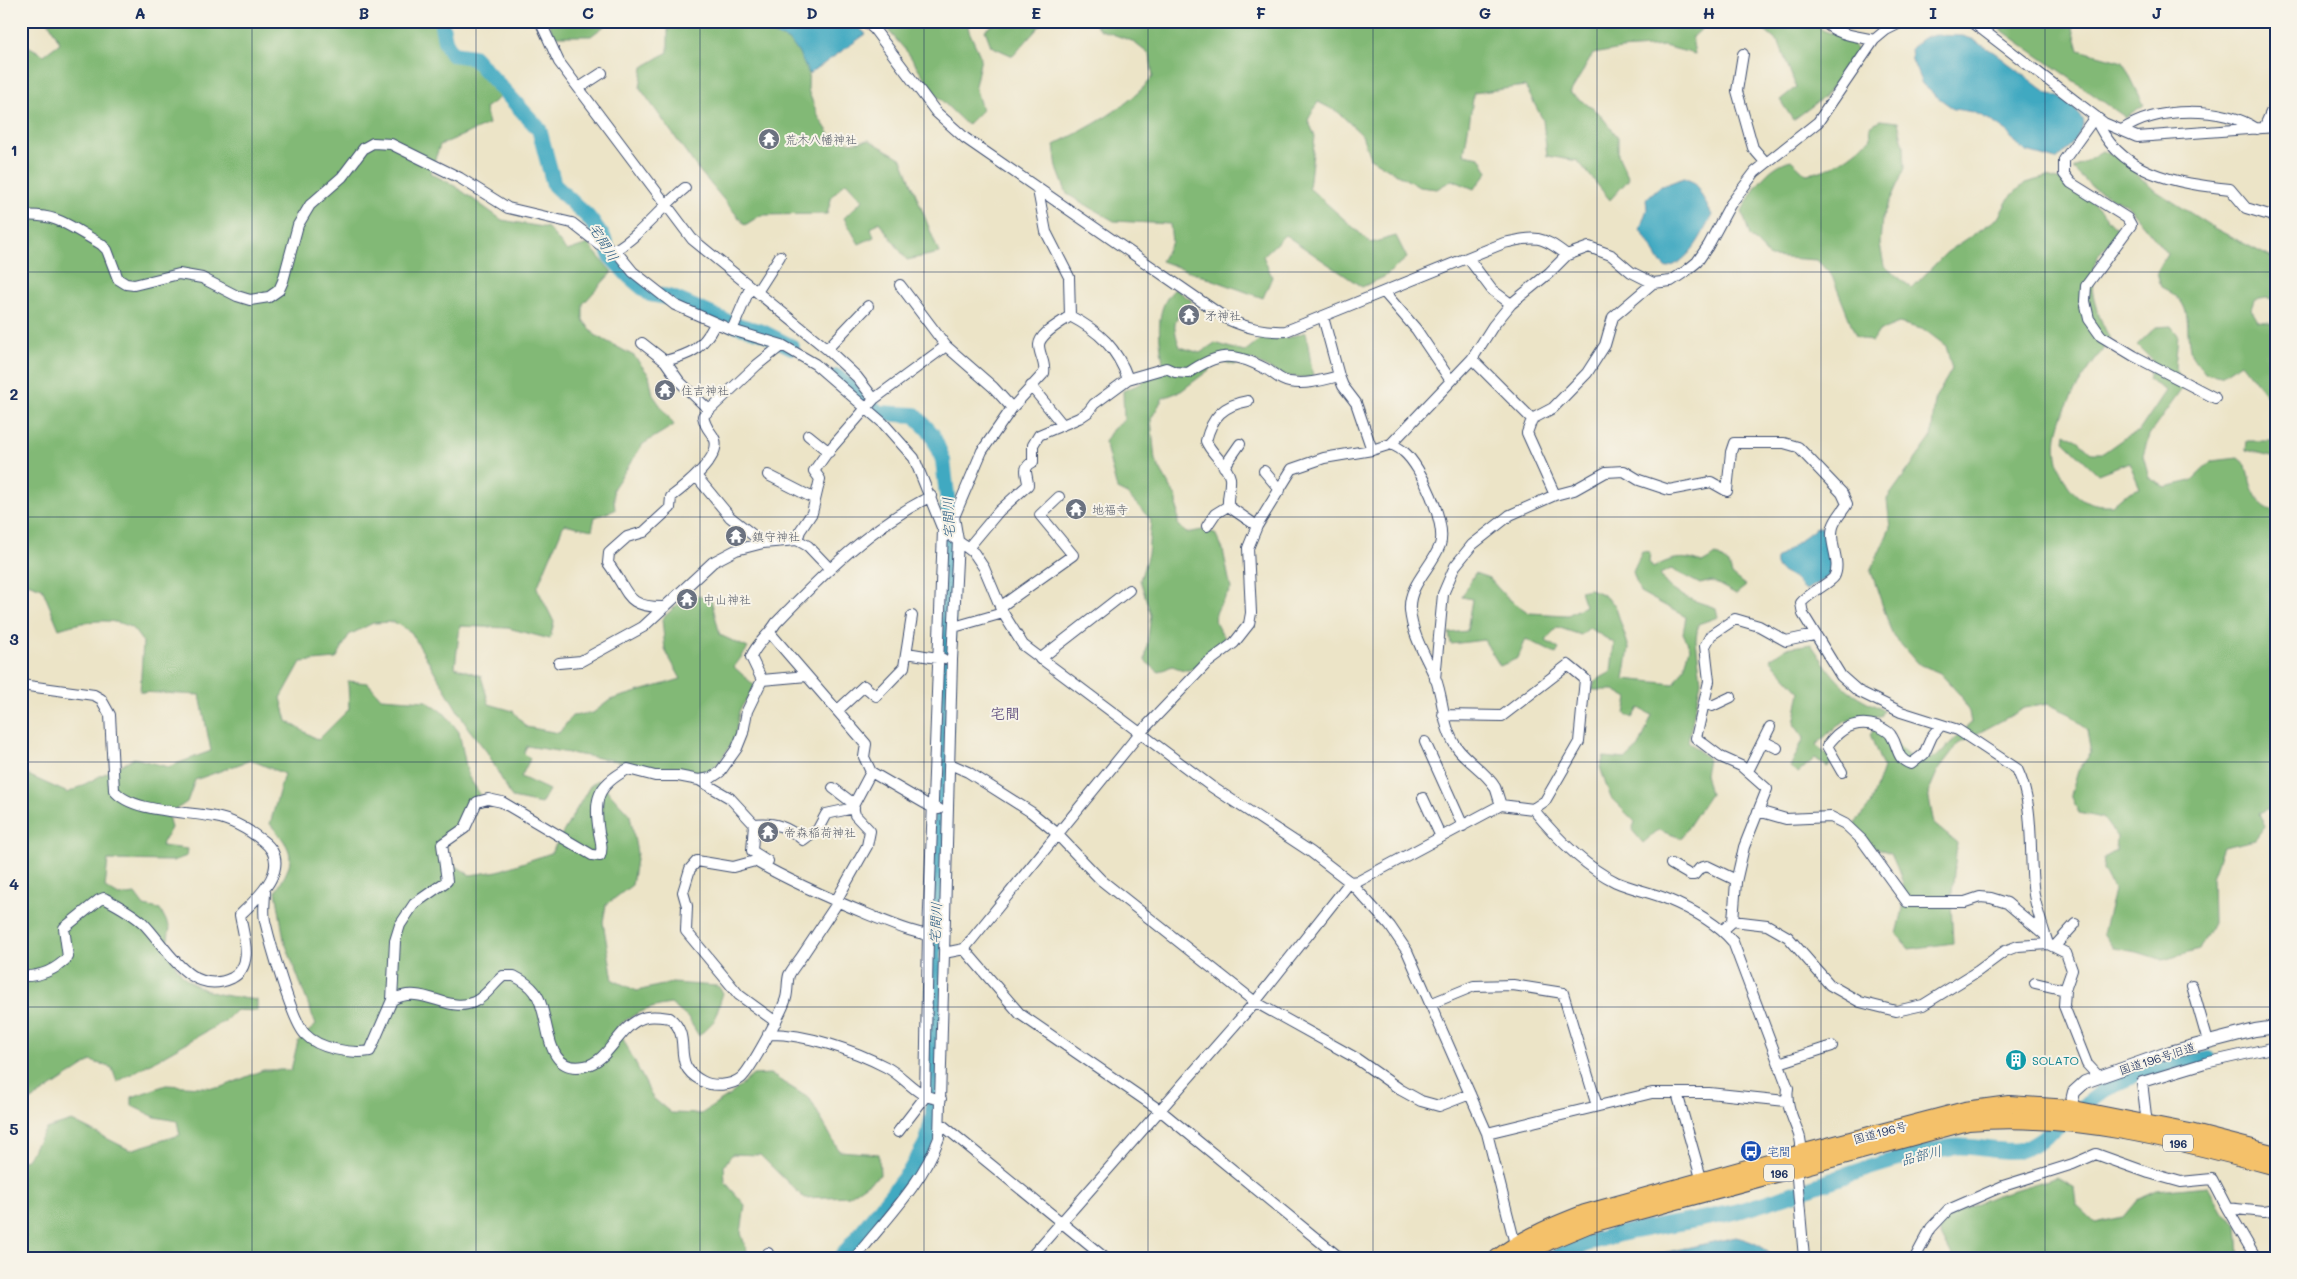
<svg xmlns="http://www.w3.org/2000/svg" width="2297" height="1279" viewBox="0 0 2297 1279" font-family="Mali,'Klee One',sans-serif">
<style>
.forest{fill:#82b976;stroke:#4e746a}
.water{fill:#41a9c1;stroke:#2e6c90}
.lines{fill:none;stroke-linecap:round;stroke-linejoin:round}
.river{stroke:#41a9c1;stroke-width:16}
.minor-casing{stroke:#3a4a6e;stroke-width:12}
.tertiary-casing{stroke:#3a4a6e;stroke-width:14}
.trunk-casing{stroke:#3a4a6e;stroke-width:18}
.minor{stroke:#fff;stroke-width:10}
.tertiary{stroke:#fff;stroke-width:12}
.trunk{stroke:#f4c16a;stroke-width:16}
.grid{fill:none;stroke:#1b2f5e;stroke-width:1;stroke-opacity:0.55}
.labels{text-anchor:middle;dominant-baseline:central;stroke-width:4;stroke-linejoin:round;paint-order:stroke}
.shield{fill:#f7f3e8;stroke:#5d6a87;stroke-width:1}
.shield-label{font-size:11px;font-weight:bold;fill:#1b2f5e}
.worship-label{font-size:12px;fill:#5b616d;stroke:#f7f3e8;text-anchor:start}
.street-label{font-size:12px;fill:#1b2f5e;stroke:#f7f3e8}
.culture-label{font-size:12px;fill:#0d838f;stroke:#f7f3e8;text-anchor:start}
.transit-label{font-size:12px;fill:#164399;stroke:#f7f3e8;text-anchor:start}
.water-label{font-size:14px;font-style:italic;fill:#285a81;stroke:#f7f3e8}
.quarter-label{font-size:15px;font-weight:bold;fill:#685985;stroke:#f7f3e8}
.neatline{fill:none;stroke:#1b2f5e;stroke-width:2}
.grid-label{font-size:16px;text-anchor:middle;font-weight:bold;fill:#1b2f5e}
</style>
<rect width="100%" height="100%" fill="#f7f3e8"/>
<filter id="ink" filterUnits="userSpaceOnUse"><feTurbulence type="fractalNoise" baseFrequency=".02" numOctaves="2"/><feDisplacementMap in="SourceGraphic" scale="10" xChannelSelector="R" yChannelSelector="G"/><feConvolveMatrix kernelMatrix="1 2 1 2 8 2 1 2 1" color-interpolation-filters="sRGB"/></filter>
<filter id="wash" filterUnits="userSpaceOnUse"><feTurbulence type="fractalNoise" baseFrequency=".0096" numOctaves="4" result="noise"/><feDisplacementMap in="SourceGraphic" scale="20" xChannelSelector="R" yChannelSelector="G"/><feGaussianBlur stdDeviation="1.12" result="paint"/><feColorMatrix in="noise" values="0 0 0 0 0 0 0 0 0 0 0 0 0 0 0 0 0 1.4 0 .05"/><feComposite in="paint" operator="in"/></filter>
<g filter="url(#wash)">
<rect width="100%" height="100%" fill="#ece4c7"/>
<path class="forest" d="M48,21h386l5,25 9,12 25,4 30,33 -18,13 4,16 -49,21 -10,28 25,13 47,34 46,8 19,23 21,-7 24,28 -29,32v16l12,15 39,21 15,19 4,20 21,30 -31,19 -30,45 2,21 -20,7 -3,13 -28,-6 -27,64 17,34 -4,17 -42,-11 -48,-2 -5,41 26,9 8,28 24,7 13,16 33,6 13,-17 21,-3 17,-13 71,-21 -16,-29 -3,-31 27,-25 22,5 9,36 28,13 -14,19 21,19 -16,25 -4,27 -17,26 -11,12 -180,-30 -3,7 6,6 -9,18 28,13 -8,14 -29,-6 -25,-46 -19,-24 -57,-96 -17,-10 -21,1 -24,12 -13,24 -35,3 -20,36 6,23 31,19 31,-31 -1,-28 20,2 13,15 45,3 19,13 14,18 9,44 12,18 -14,10 -5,20 -23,17 12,21 20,13 28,-4 53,-18 39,-67 8,-6 32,35 7,38 -5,32 -26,20 -3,17 10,58 24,11 34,-8 47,3 5,7 -9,28 -15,15 -11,-18 -17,-14c-22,3 -37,9 -54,23l36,71 18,15 30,1 29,-19 23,-20 17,-1 40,25 29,52 40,3 1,21 -31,21 -45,2 -44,-43 -28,-1 -8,12 1,16 20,23 -4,28 8,25h-586l-31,-8 -25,8h-86v-97l6,-2 19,-30 26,-8 58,29 50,-15 -3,-14 -22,-4 -23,-11v-9l34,-12 54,3 43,-18h28l7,-29 18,-16 -32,-85 -8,-49c20,-32 19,-39 -6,-67l14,-50 -33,-14 -56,20 -8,22 -19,13 3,13 -10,18 27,3 -1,7 -14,5 -65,-1 -3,28 14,8 16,-2 9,12 16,3 10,19c-3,12 -2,18 2,30 15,36 51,37 85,42v11l-21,-1 -11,11 -108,61 -5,-14 -21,-7 -70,46v-335l47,21 66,-35 34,9 43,-16 -11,-56 -60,-3 3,-50c-4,-4 -8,-12 -13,-15 -21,-11 -50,-5 -71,2l-17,-41 -21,-7v-539l23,13 16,-12z
M548,21h63l-20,15h-37z
M663,21h120l26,30 -1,39 10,26 13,20 20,7 18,-3 33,19 37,94 -32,7 -28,-38 -8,6 3,9 -15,7 -15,-26 19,-18 -17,-18 -14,14 -5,18 -66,1 -16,10 -47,-56 -58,-81 3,-21 25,-15v-28z
M880,21h87l2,10 12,27 -6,28 7,24 -15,15 -31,-30 -28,-42z
M998,21h46l-31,35 -22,-10 -6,-16z
M1091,21h619l-18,17 3,16 -31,-8 -43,3 -28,5 -23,39 28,19 20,25v18l11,24 -19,21 -32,-39 -31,-5 -4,-36 -18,-34 -51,7 -10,61 16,3 8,15 -14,17 -22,-9 -15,9 -18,-2 -49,-29 -8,-23 -24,-23 -20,-10 -10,18 7,16 -6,52 62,55 25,-7 11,22 -23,19 -22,10 -77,-52 -22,21 9,21 -9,21 -102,-37 11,-19 -2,-18 -56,-3 -47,-27 -10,-26 -3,-23c36,-18 73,-37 99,-68l-3,-22 -18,-14 -31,-11z
M1753,21h63l6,9 28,10 9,14 -36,44 -30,22 -13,-20 16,-13 -17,-44z
M2009,21h62l8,29 44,12 21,43 -19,12 -125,-88z
M1880,120l18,2 6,25 1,21 -23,50 -2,26 4,22 28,22 34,-35 52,-35 11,-20 16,-15 22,-6 18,5 19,11 36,39c-7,8 -19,17 -23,26 -12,30 0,55 13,81 -27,41 -73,90 -45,141 10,19 25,26 47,25l13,-11 15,-6 -11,-26 -31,12 -34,-33 1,-8 14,8 13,12h11l24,-17 12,-5 27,-40 -18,-11 5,-19 -16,-16 19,-18 15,-1 7,9 -3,32 9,19 -35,49 -6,21 6,22 16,9 26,-6 21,-20 26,-3 8,7c3,16 10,44 30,46v294l-17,8 6,14 -10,13 -32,7 -11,30 1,46 -14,27 -36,10 -26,-8 -24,-4 -10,-15 11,-42 -11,-21 1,-12 12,-7 1,-14 -14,-19 -24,-5 -8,-18 7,-24 13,-18 -4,-23 -17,-16 -22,-10 -23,4 -67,36 -20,26 -10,23 6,31 23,19 -6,60 2,40 -44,6 -12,-15c10,-40 11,-44 -6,-81l-19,-7 -17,-23 15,-18 13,-37 -13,-34 6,-8 37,34 22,-2 36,-35 -2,-11 -8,-16 -21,-23 -23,-10 -25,-29 -21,-63 19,-43 -3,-29 44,-61 4,-39 17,-30 -6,-23 -21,-16 -26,-7 -20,8 -7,11 -16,-6 -24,-60 -15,-16 -47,-3 -20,-21 -8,-25c11,-21 25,-45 49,-51l15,14c27,-3 45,-19 65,-36l-1,-12z
M2102,151l17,7 34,31 61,39 62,32v40l-9,-2 -13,2 -3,9 7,12 18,2v84l-35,-44 -20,13 -16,-3c-4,-6 -12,-13 -14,-20 -8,-31 6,-49 -30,-66l-4,-15 10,-18 -40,-49 -34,-17 -20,-19z
M1175,289l17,12c-19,18 -21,21 -12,46l20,6 15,-10 29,9 18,-14h25l19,-6 7,45c-29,2 -37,-5 -62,-18l-17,6 -13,-4 -40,30 -18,7 -12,21 4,41 22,39 1,25 8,9 16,-3 13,3 8,17 8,39c-12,19 -25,28 -6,48 -7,8 -23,28 -33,32 -6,3 -14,-1 -20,-3l-13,6 -14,-11 6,-46 -11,-35 8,-26 3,-34 -24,-26 -10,-5 -12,-47 7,-12 12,-10 -1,-29 17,-7 23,-22c-4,-24 -9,-55 12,-73z
M2247,441h29v16l-30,-7z
M1642,551l8,1 -1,10 4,6c17,-10 30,-13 49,-5l14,-8 13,9 3,11 14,11 -10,8 -24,-13 -12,3 -29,-15 -11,5c9,21 36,27 56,34l2,9 -20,7 -2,16 5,41 -13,60 20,18 -3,15 5,20 -29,44 -23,-8 -15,13 -11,-13 3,-8 -24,-24 -11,-31 4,-10 22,2 13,-12 13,-32 -13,-7 -6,10 -8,-4 3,-16 -14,-8h-22l3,-9 16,-9 3,-29 -25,-15 -8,7 -24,-8 -11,14 13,8 -3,5 -30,-15 -8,19 -18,8 -16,-26 -33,4 -2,-11 18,-2 5,-32 -10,-2 13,-24 14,5 17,19 23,16 39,2 17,-9 -5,-15 10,-2 12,5 13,11 14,43 -5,31 50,5 10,-16 6,-20 -7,-15 3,-16 -46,-25 -7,-20z
M1811,644c25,37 31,47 73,66l-3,7c-33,-2 -42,6 -65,28l18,16 -7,6 -12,-9 -17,15 -8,-6 14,-29 -10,-14 6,-32 -30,-33 16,-11z
M2057,1177l17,10 2,18 19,18 28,-6 14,-17 20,-9 51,-5 15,27 15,12 2,33h-287l-15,-29 12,-15 44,-18z"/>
<path class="water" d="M759,21h92l15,13 -57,40c-6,-11 -11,-27 -22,-34 -6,-3 -17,-6 -26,-10z
M1935,35l28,1 9,3 23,14 53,41c13,0 29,16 36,27 -3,14 -16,30 -28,39l-29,-8 -12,-9 -8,-11 -17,-12 -17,-8 -19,-3 -18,-13 -14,-12 -10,-24 -1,-12 12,-10z
M1684,178l11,5 17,32c-10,20 -22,47 -46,53l-5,-5 -21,-34 7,-20 -1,-10 13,-12z
M1816,528h10l5,42 -2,6 -23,14c-6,-3 -7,-7 -12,-11 -9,-7 -20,-7 -18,-20z
M1736,1237c16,4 27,9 40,21h-136z"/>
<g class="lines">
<path class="river" d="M441,21l4,20 7,13 21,3 66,72 15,56 34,32 15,20 8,20 19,20 20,17 23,4 60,26 29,8 30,15
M837,377l42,36 36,2 17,19 11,26 7,62 -5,221 -11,201 -1,171 -6,27 -17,29 -69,87
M1555,1258c54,-31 125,-31 183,-47 72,-20 141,-52 214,-64 18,-3 52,7 68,3 24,-7 63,-46 86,-61 29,-18 68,-23 102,-30"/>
</g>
</g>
<g filter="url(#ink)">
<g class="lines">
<g class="minor-casing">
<path id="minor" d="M540,21l19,41 133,177 135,110 30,28 17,22
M865,21l9,8 62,83 29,26 262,181c20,9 37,13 59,12l218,-88c32,-7 37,-8 63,12
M1824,21c11,14 33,15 50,19
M1971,21l133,102 33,14 139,-10
M1743,54l-6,37 16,57 13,15
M579,88l23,-15
M2264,128l12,-27
M2122,130c36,-24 99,-24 135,-1
M21,216c37,-3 49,11 80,28l6,6 11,29 8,5 8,1 45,-11 23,4 35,18 13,4 19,-3 10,-7 4,-9 15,-56 12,-20 32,-28 22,-29 9,-5 18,1 69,34 48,30 64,15 27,21 16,6 18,22 42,33 57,25 50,15 33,19 68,59 31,35 29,72 31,23 10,15 19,45 20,32 189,142 99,65 39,30 40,44 17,25 80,182 28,111 2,5
M615,250c26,-15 46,-43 70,-62
M1468,258l24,32 19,14
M900,285l46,61 47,41 19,21
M757,292l23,-36
M1384,292l32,37 35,52
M1070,316c29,15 47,32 58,63
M1323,317l16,59 4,10 13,17 16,47
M732,330l18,-42
M642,343l23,18c27,-7 37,-12 50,-37
M827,349l41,-43
M1472,359l60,60
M665,361l14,20 30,29
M1031,386l31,38
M2215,398l-81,-42 -33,-20 -12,-17 -4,-18 1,-15 45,-61 -4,-7 -56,-35 -7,-9v-14l31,-43c23,58 81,66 135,72l16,19 30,9
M808,435l21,17
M1391,444c4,2 10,5 13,8 17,14 43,72 36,93 -8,22 -32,40 -30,65 2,25 15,45 25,67 10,24 6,50 23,72 10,13 28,23 37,38 2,5 4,13 6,18
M1224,467l16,-23
M1264,471l16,19
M768,475l47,24
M697,477l33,40 33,26
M1555,495l-28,-62 5,-14 21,-11 34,-35 18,-28 8,-28 40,-34
M1228,506l29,20
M1207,526l8,-12 13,-8c-1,-10 3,-19 2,-28 -3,-14 -19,-24 -24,-37 6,-24 17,-36 42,-40
M797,540l3,-9 12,-18 8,-34 -6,-8 12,-17 48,-55 72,-53
M968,548l31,-37 29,-26c0,-10 -7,-17 5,-23v-17l6,-10 40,-17 9,-6 6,-8 34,-25 38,-11 9,4 13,1c29,-20 45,-22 78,-4 8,4 14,12 23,13 17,3 34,-2 50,-6
M665,607c-41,1 -35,-15 -57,-44l1,-10 18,-16 17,-5 26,-24 1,-11c12,-9 50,-39 44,-57 -4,-10 -9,-9 -12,-24l54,-51 25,-20
M1000,607l73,-52 -33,-40 19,-18
M954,627l49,-14
M770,633l96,111 -2,13 7,15 62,36 6,1
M907,653l36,6
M1040,659l89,-69
M559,663l22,-2 62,-34 70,-65 23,-12 27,-7 34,-3 11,6 21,22
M1435,679l8,-85 12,-28 17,-21 38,-30 45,-20 19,-5 32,-18 18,-1 15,9 30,10 42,-8 16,9 4,-39 3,-9h50l14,4 44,46 5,11c-4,7 -12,15 -14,23 -5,16 9,35 1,50 -4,6 -25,16 -33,26l2,11 38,62 17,15 43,21 57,18 59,39c19,39 11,84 17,126 3,16 9,33 14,49
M762,680l-11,-23c6,-14 17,-21 25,-34 47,-49 94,-96 155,-127
M762,680l45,-4
M21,685l73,10 7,4 9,16 4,75c17,23 74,21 101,27 18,3 34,13 48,24 31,24 -4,56 -23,74 3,19 15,51 -8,63 -42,20 -65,-31 -89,-55 -11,-10 -26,-18 -39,-25l-5,2 -35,28 4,29c-12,13 -29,20 -47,19
M1704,703l8,3 19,-9
M838,710l26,-24 12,10 28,-29 8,-51
M1443,715l59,1 66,-51 17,14 -6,63 -34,59 -12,8
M1763,741l14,7
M1425,742l38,84
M950,764l18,8 63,40 22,18 48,50 154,122 99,55 47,33 20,11 18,5 31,-12
M1748,771l22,-44
M1842,772l-15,-26c12,-17 29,-27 50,-20 5,2 13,6 15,11 7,11 4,22 19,27l13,-10 8,-18 9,-11
M699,780l31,18 24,26 -2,27 16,10
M833,788l21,16
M1423,798l18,39
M1758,811l28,8 45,-2 14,7 17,16 45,62h58l15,-5 11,1 16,5 38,32
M754,824c21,-2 34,3 49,16l15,-11 8,-15 28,-6
M1671,864l19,11h4l6,-7 7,-2 29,14
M265,891c0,9 -2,21 0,30 5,21 27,100 40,113 14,15 46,20 65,17l22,-51 3,-59 5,-16 14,-21 33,-23 -5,-37 23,-16 12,-26 11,-3 14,3 90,53 8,1c3,-7 1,-15 -1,-23 -5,-34 -3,-47 29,-64l27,7h23l21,4 12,-2 9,-6 17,-24 6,-15 4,-22 15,-31
M836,901l31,-55 3,-15 -15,-16 -2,-9 18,-34
M1733,921l3,-39 8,-35 23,-58 -26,-23 -20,-9 -25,-19 13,-57 -4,-35 6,-11 24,-16 24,7 27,15 28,-6
M1723,930l10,-9 34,4 21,12 42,48 30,17 36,9 27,-6 55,-34 27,-20 13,-5 30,-2 18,9 6,17 -7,20 -1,16 23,58 12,13
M2054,947l21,-23
M964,949l56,65 141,97 179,147
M944,953l20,-4 176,-216 66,-69 28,-21 15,-19 2,-11 -3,-65 9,-22 35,-57 32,-11 48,-8 19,-6 81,-85 21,-33 18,-22 38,-31 18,-18 22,-8 22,8 20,17 22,11 18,-2 15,-10 11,-9 11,-16 22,-41 25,-33 63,-50 56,-82 12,-10 18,-9
M2035,983l30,7
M2192,986l16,56
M392,1000c31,-17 55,14 82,2 12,-5 19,-18 29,-26h11c8,4 16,9 21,16 17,23 6,83 50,74 25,-5 33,-40 58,-48 8,-3 19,-1 27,0 25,21 -2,45 32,63 11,6 29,5 39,-3 9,-7 42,-68 45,-80 2,-7 1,-16 3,-23 3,-6 9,-13 13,-19 12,-18 24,-36 36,-54
M1430,1004l44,-18 39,-1 50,8 34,113
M776,1022l-37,-27 -53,-64 1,-25 -4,-14 7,-23 7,-8 36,6 22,-6c36,21 73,37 112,53 25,10 49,21 77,23
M768,1034c36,-1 85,16 118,33 21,11 30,31 55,32
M1779,1063l53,-17
M1677,1093l26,92
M941,1124l164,134
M2147,1124l-5,-42 63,-19 71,-16
M898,1132l27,-35 3,-161 15,-406
M1487,1133l165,-40h57l77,8
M2227,1208l29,50
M768,1253l2,5
M855,1258c29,-37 68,-75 84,-120l13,-478 6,-120 -4,-23 28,-66 30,-43 32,-35c2,-10 -5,-18 -5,-28 1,-12 22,-22 31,-29l-1,-39 -23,-45 -8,-42
M1030,1258l225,-256 95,-120 9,-1 142,-76 32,4c22,27 50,57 83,73 16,7 34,10 51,17 24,10 49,23 66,43l55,146c-3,19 7,33 12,50 3,13 0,28 -3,40l7,80
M1915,1258l16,-30 17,-18 55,-24 70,-22 23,-10 53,19 32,9 31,-3 15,29 37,4 12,-2"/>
</g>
<g class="tertiary-casing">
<path id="tertiary" d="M2068,1117l6,-25 11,-10 85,-30 85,-22 21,-3"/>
</g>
<g class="trunk-casing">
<path id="trunk" d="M1497,1258c27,-21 57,-33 88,-45l216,-60 164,-43 44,-6 60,4 121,24 86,22
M1518,1258l34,-18 36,-15 380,-103c105,-9 208,18 308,45"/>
</g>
<use href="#minor" class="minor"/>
<use href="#tertiary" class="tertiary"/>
<use href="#trunk" class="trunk"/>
</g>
</g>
<path class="grid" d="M252,21v1237M476,21v1237M700,21v1237M924,21v1237M1148,21v1237M1373,21v1237M1597,21v1237M1821,21v1237M2045,21v1237M21,272h2255M21,517h2255M21,762h2255M21,1007h2255"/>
<defs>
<g id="temple-disc" transform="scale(1.125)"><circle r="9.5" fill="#6b7280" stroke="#f7f3e8"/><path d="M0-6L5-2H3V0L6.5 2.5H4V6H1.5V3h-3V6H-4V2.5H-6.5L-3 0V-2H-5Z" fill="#fff"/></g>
<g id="building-disc" transform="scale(1.125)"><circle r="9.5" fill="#0f9aa8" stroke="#f7f3e8"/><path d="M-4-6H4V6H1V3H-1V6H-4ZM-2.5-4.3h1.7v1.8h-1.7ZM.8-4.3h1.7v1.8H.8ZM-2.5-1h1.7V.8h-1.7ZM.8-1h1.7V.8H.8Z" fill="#fff"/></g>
<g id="bus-disc" transform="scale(1.125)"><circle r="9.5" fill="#1a4fb4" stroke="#f7f3e8"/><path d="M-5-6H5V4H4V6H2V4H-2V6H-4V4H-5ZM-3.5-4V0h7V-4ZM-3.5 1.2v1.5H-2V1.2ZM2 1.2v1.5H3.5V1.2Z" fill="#fff"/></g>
</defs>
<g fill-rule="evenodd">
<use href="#temple-disc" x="769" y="139"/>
<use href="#temple-disc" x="1189" y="315"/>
<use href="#temple-disc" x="665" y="390"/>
<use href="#temple-disc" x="1076" y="509"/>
<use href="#temple-disc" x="736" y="536"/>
<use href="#temple-disc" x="687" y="599"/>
<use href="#temple-disc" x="768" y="832"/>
<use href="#building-disc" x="2016" y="1060"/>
<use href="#bus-disc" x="1751" y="1151"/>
</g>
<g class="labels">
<g class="shield">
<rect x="2163" y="1134.5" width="30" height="17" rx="4"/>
<rect x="1764" y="1164.5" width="30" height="17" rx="4"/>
</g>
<g class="shield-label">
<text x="2178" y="1143">196</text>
<text x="1779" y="1173">196</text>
</g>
<g class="worship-label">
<text x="785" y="139">荒木八幡神社</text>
<text x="1205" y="315">矛神社</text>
<text x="681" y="390">住吉神社</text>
<text x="1092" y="509">地福寺</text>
<text x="752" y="536">鎮守神社</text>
<text x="703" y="599">中山神社</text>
<text x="784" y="832">帝森稲荷神社</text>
</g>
<g class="street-label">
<text transform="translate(2157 1058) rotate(-18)">国道196号旧道</text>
<text transform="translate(1880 1132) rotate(-15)">国道196号</text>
</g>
<g class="culture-label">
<text x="2032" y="1060">SOLATO</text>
</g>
<g class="transit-label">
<text x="1767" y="1151">宅間</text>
</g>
<g class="water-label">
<text transform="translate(604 242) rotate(58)">宅間川</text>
<text transform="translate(948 518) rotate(-93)">宅間川</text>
<text transform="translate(935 923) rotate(-87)">宅間川</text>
<text transform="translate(1921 1155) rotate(-14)">品部川</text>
</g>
<g class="quarter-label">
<text x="1005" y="713">宅間</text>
</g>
</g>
<rect width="2297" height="1279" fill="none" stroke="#f7f3e8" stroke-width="55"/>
<rect x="28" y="28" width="2242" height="1224" class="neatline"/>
<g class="grid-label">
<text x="140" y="19">A</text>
<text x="364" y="19">B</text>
<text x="588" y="19">C</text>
<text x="812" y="19">D</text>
<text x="1036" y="19">E</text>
<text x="1261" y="19">F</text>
<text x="1485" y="19">G</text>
<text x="1709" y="19">H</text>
<text x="1933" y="19">I</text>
<text x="2157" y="19">J</text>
<text x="14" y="156">1</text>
<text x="14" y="400">2</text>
<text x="14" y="645">3</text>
<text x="14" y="890">4</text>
<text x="14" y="1135">5</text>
</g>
</svg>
